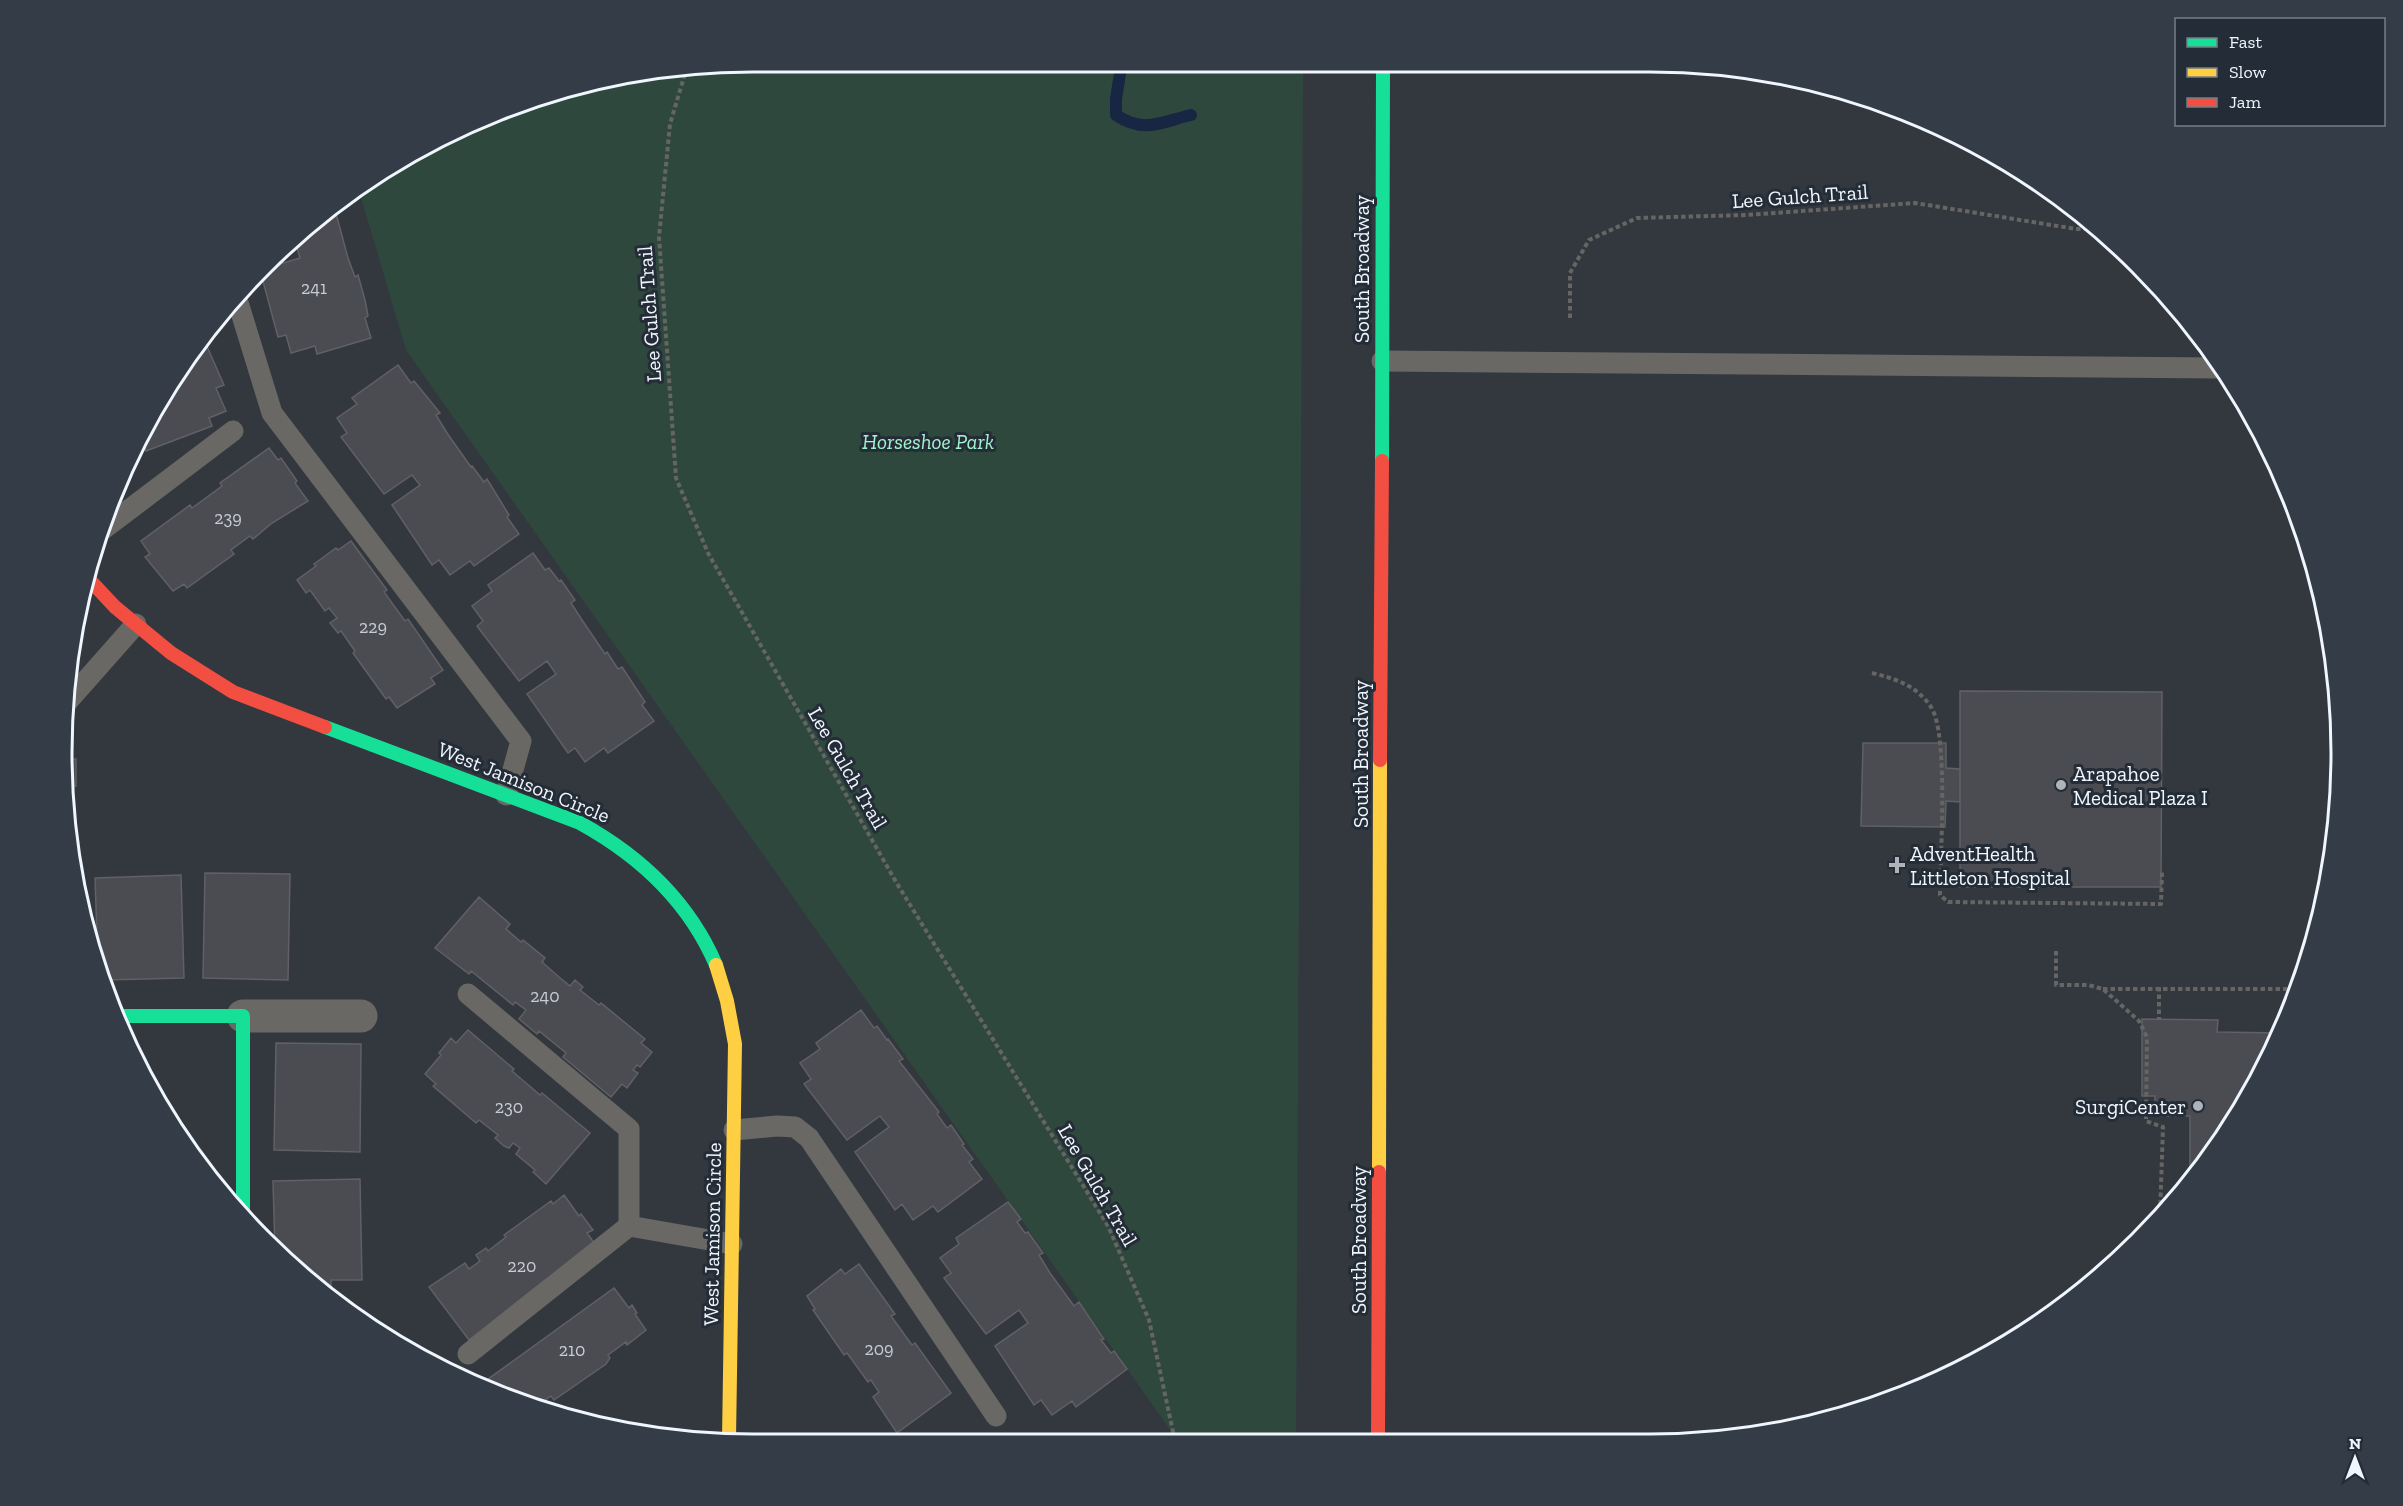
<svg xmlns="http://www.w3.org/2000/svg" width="2403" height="1506" viewBox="0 0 2403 1506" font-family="'Zilla Slab',serif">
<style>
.green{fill:#2f483d}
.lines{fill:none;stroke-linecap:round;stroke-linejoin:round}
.stream{stroke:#162643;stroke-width:12}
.building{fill:#4b4c51;stroke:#606065;stroke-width:1.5}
.path{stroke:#656564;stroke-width:4;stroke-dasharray:4.5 3;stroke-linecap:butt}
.lane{stroke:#696864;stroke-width:21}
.street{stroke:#696864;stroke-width:33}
.fast{stroke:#16e098;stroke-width:14}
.slow{stroke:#ffcf43;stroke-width:14}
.jam{stroke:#f24e42;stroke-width:14}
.poi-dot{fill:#aeb4ba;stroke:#242d37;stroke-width:2}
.labels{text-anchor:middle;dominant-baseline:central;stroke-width:6;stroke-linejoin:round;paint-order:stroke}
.number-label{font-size:18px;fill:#c7ccd2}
.street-label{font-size:21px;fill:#f0f6fd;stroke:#242d37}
.park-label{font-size:21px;font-style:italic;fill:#a3f3cd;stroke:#242d37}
.poi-label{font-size:21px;fill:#f0f6fd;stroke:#242d37;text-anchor:start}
.rim{fill:none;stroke:#f0f6fd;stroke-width:3}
</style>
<rect width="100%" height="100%" fill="#32383e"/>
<path class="green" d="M662,67h641l-7,1374h-118l-772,-1091 -48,-163 11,-9 162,-80z"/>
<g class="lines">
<path class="stream" d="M1121,67l-5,32v16c28,19 45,7 75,0"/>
</g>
<path class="building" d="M334,206l14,52 7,19 3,-2 7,25 3,16 -3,2 6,20 -54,16 -2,-8 -24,7 -5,-18 -8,2 -18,-67 40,-12 -4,-14 -11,3z
M202,335l22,50 -8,3 10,23 -17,7 3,8 -66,25 -6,-13 14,-30z
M398,365l13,18 3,-2 26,32 -4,2 11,18 24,34 1,-1 12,16 3,-3 22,36 -2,2 12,17 -45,32 -4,-5 -20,14 -11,-15 -7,5 -40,-60 28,-20 -8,-10 -28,19 -43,-57 6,-4 -10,-15 20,-14 -5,-6z
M269,448l9,12 3,-2 16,23 -2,2 13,18 -36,22 -19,16 -3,-3 -19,14 3,4 -47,34 -3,-4 -11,7 -28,-34 5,-3 -9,-13 49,-36 2,3 30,-22 -2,-3z
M351,541l36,49 -3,2 21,29 3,-2 35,51 -12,8 4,6 -38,24 -8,-11 -3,2 -33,-46 2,-2 -14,-20 -3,2 -8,-10 7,-5 -8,-10 -4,3 -15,-21 -4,3 -9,-13 19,-14 -2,-2 22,-16 2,2z
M533,553l12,17 4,-2 10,13 2,-1 14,20 -4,3 11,17 23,34 2,-2 11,17 4,-2 23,35 -3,3 12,16 -46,32 -4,-5 -19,14 -10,-14 -7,5 -41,-59 29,-20 -9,-13 -28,20 -42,-55 6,-5 -11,-15 20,-15 -4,-6z
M1960,691l202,1 -1,195h-201z
M63,742h9v17h4v27h-4v23h-3l-7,-56z
M1863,743h83v25l14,1v33l-14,-1 -1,26 -84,-1z
M205,873l85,1 -2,106 -85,-2z
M181,875l3,103 -81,2 -5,-13 -3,-89z
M479,897l31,27 -4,5 15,13 2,-2 22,18 -3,4 17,15 11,9 5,-6 8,7 -3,3 19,15 2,-2 44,36 -4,4 11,9 -12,15 -3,-2 -4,5 5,3 -11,15 -5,-4 -11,13 -48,-40 3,-4 -27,-22 -2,3 -18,-15 7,-9 -11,-8 -2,3 -42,-34 -2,3 -34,-26z
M861,1010l13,18 3,-2 10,14 1,-1 15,20 -4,2 40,51 -2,2 10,14 4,-3 13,19 -2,1 11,14 -4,3 13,17 -44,33 -5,-6 -20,14 -11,-16 -7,6 -40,-58 34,-25 -9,-11 -33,24 -43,-56 7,-5 -11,-16 20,-14 -4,-6z
M2142,1019l76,1 -1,12 63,1 -10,26 -72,115 -8,10v-68h-35v-20h-13z
M468,1030l46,39 -2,2 28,24 2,-2 48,40 -44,51 -13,-12 2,-2 -19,-16 4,-6 -7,-5 -4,5 -5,-2 -9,-8 3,-3 -19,-15 -3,3 -43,-37 3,-2 -11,-10 16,-19 -2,-2 12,-15 5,5z
M276,1043l85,1 -1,108 -86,-2z
M360,1179l2,101h-31v9l-13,1 -43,-39 -2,-70z
M564,1195l15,21 2,-2 12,16 -6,3 10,14 -52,33 -76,60 -40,-53 36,-24 4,6 11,-8 -4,-6 10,-7 2,3 18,-14 -2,-2 47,-34 2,3z
M1008,1202l13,17 -4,3 8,11 3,-1 15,21 -4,2 11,18 24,33 5,-4 25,37 -3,1 10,13 3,-2 13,18 -51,38 -4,-6 -20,14 -11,-15 -7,5 -39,-59 33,-23 -9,-13 -33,24 -42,-56 7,-5 -11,-15 19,-14 -3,-6z
M859,1264l36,50 -4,2 21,29 3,-2 36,50 -54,40 -24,-36 6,-5 -8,-12 -3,2 -21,-29 -3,2 -31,-45 2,-1 -8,-13 34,-27 4,5z
M614,1288l15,20 3,-3 5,8 -2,1 11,16 -19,15 -1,-3 -18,13 2,3 -4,6 -52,36 -3,-4 -13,9 -46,-12 -8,-11z"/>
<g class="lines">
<path class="path" d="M687,67l-17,57 -11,113 17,241 32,75 188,329 212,344 41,94 26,121
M1570,318v-45l19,-33 48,-22 109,-3 169,-12 161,26h22
M1872,673c24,6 44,12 59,34 18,27 9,151 9,188l8,7 213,2 1,-32
M2056,951v34h32l15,4 36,32 8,16 -1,84 17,6 -3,88
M2159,987v32
M2103,989h194"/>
<path class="lane" d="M236,296l36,117 249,328 -15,54
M1382,361l838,7
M97,534l136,-103
M67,702l69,-78
M468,994l161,135v97l103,18
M734,1130l43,-4 18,1 14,11 187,278
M468,1354l161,-128"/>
<path class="street" d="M243,1016h118"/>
<path class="fast" d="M1382,461l1,-394
M325,727l255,96c60,33 109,79 136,142
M117,1016h126v200"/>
<path class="slow" d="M716,965l11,36 8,43 -6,395
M1379,1172l1,-412"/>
<path class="jam" d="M86,576l29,31 56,46 62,39 92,35
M1380,760l2,-299
M1378,1442l1,-270"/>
</g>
<g class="poi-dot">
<circle cx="2061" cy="785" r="6"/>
<path d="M1894 856h6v6h6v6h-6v6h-6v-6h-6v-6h6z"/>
<circle cx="2198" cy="1106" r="6"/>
</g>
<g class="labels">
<g class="number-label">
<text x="314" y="288">241</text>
<text x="228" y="518">239</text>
<text x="373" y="627">229</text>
<text x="545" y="996">240</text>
<text x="509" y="1107">230</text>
<text x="522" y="1266">220</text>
<text x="879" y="1349">209</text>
<text x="572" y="1350">210</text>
</g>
<g class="street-label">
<text transform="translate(1800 196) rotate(-4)">Lee Gulch Trail</text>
<text transform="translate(1361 269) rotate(-90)">South Broadway</text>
<text transform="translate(649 314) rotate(-94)">Lee Gulch Trail</text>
<text transform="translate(1360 754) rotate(-90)">South Broadway</text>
<text transform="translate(848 768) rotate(60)">Lee Gulch Trail</text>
<text transform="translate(524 782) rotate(22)">West Jamison Circle</text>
<text transform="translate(1098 1185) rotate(60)">Lee Gulch Trail</text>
<text transform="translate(712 1234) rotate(-89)">West Jamison Circle</text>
<text transform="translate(1358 1240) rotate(-90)">South Broadway</text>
</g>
<g class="park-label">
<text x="928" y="441">Horseshoe Park</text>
</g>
<g class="poi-label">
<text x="2073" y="773">Arapahoe<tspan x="2073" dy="24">Medical Plaza I</tspan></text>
<text x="1910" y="853">AdventHealth<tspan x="1910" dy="24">Littleton Hospital</tspan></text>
<text x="2186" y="1106" text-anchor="end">SurgiCenter</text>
</g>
</g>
<path d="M0 0H2403V1506H0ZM753 72H1650A681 681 0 0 1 2331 753V753A681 681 0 0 1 1650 1434H753A681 681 0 0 1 72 753V753A681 681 0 0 1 753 72Z" fill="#343d47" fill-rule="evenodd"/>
<path class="rim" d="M753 72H1650A681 681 0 0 1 2331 753V753A681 681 0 0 1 1650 1434H753A681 681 0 0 1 72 753V753A681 681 0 0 1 753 72Z"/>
<rect x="2175" y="18" width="210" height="108" fill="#242d37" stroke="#767d86" stroke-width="1.5"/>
<rect x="2187" y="38" width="30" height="9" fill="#16e098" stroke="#767d86" stroke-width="1.5"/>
<text x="2229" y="48" font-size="18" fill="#f0f6fd">Fast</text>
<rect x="2187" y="68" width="30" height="9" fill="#ffcf43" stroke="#767d86" stroke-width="1.5"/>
<text x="2229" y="78" font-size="18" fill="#f0f6fd">Slow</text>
<rect x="2187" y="98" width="30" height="9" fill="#f24e42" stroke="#767d86" stroke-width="1.5"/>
<text x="2229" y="108" font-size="18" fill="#f0f6fd">Jam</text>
<g transform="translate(2355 1458)" stroke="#242d37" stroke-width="4.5" paint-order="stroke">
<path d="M0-4.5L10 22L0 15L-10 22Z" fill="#f0f6fd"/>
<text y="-9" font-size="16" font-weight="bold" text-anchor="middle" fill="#f0f6fd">N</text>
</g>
</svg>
